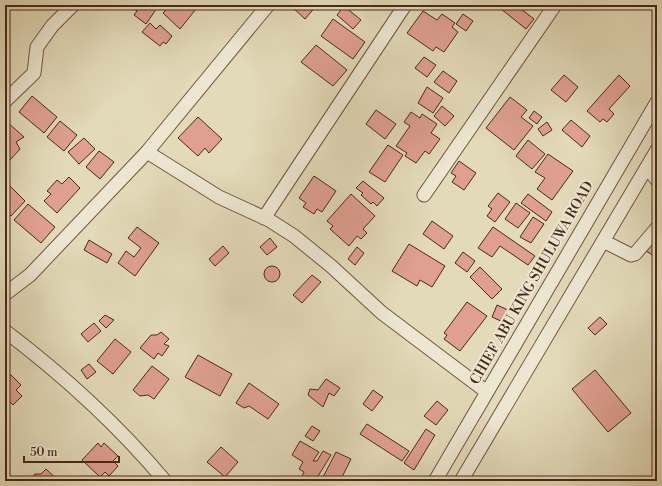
<svg xmlns="http://www.w3.org/2000/svg" width="662" height="486" viewBox="0 0 662 486" font-family="'Libre Bodoni',serif">
<style>
.building{fill:#dfa091;stroke:#49291b}
.lines{fill:none;stroke-linecap:round;stroke-linejoin:round}
.minor-casing{stroke:#705542;stroke-width:15}
.minor{stroke:#ede7d2;stroke-width:13}
.labels{text-anchor:middle;dominant-baseline:central;stroke-width:4;stroke-linejoin:round;paint-order:stroke}
.street-label{font-size:14px;fill:#49291b;stroke:#ede7d2}
</style>
<rect width="100%" height="100%" fill="#e3dab9"/>
<filter id="stains"><feTurbulence type="fractalNoise" baseFrequency=".005" numOctaves="4"/><feColorMatrix values="0 0 0 0 .2 0 0 0 0 .09 0 0 0 0 .02 0 0 0 .5 -.17"/></filter>
<radialGradient id="worn" r=".72"><stop offset=".6" stop-color="#630" stop-opacity="0"/><stop offset="1" stop-color="#630" stop-opacity=".3"/></radialGradient>
<path class="building" d="M129,5h30l-13,19 -12,-9 3,-4z
M171,5h21l4,4 -16,20 -17,-16z
M290,5h27l-12,14z
M357,5h11l-3,4z
M372,5h9l-3,4z
M496,5h20l18,14 -8,10z
M344,6l17,14 -8,9 -16,-14z
M423,11l14,9 5,-6 13,9 -3,4 6,5 -14,20 -8,-5 -3,4 -26,-18z
M463,14l10,7 -7,10 -10,-7z
M333,19l32,23 -12,17 -32,-23z
M150,23l6,6 4,-4 12,11 -6,8 -3,-2 -3,4 -18,-14z
M316,45l31,25 -14,16 -32,-24z
M424,57l12,8 -9,12 -12,-9z
M443,71l14,10 -8,12 -15,-11z
M564,75l14,12 -12,15 -15,-12z
M619,75l11,11 -21,23 5,5 -7,8 -4,-3 -3,3 -13,-11z
M427,87l16,11 -10,15 -15,-10z
M32,96l25,21 -13,16 -25,-21z
M510,97l17,13 -6,7 12,9 -19,24 -28,-22z
M442,106l12,10 -9,10 -11,-10z
M376,110l20,14 -11,15 -19,-15z
M534,111l8,6 -5,7 -8,-6z
M411,112l9,6 2,-4 15,10 -6,9 9,6 -11,15 -4,-3 -9,12 -11,-7 2,-3 -11,-7 14,-20 -6,-4z
M198,117l24,22 -13,14 -4,-5 -7,8 -20,-18z
M571,120l19,16 -8,11 -20,-17z
M6,121l18,16 -8,5 4,7 -11,12 -4,-3z
M60,121l17,14 -13,16 -17,-14z
M547,122l5,8 -9,6 -5,-7z
M84,138l11,11 -16,15 -11,-12z
M528,140l17,14 -13,15 -16,-13z
M388,145l15,10 -18,27 -16,-10z
M99,151l15,11 -14,17 -14,-12z
M548,154l25,17 -21,29 -15,-11 8,-11 -10,-6z
M459,161l17,12 -12,17 -12,-8 4,-6 -5,-3z
M314,176l22,15 -14,21 -5,-3 -3,5 -11,-7 3,-4 -7,-5z
M69,177l11,11 -23,25 -13,-12 7,-7 -4,-3 10,-11 5,4z
M363,181l21,17 -7,8 -4,-4 -2,2 -10,-9 2,-2 -7,-5z
M10,186l15,15 -14,15 -6,-6v-19z
M498,193l12,9 -15,20 -8,-6 5,-7 -4,-3z
M351,194l24,22 -12,13 4,4 -6,6 -4,-3 -8,10 -19,-17 3,-3 -6,-5z
M528,194l24,18 -6,9 -25,-18z
M516,203l14,10 -12,15 -13,-9z
M28,204l27,23 -14,16 -27,-23z
M533,217l11,7 -13,19 -11,-6z
M432,221l21,15 -9,13 -21,-15z
M137,227l22,16 -24,33 -17,-13 8,-12 8,6 7,-9 -13,-10z
M493,227l42,29 -7,9 -28,-19 -8,11 -14,-9z
M657,229v29l-14,-9z
M270,238l7,9 -10,8 -7,-8z
M89,240l23,14 -5,9 -23,-13z
M409,244l36,22 -13,21 -12,-7 -3,6 -25,-15z
M223,246l6,7 -14,13 -6,-7z
M357,247l7,6 -9,12 -7,-6z
M463,252l12,9 -8,11 -12,-9z
M264 274a8 8 0 1 1 16 0a8 8 0 1 1-16 0Z
M480,267l22,22 -10,10 -22,-22z
M312,275l9,7 -19,21 -9,-8z
M467,302l20,14 -27,35 -16,-12 3,-4 -3,-2z
M497,305l11,5 -5,12 -11,-5z
M105,315l9,5 -8,8 -7,-7z
M600,317l7,7 -12,11 -7,-7z
M94,323l7,8 -13,11 -7,-8z
M161,332l8,7 -5,5 5,2 -7,10 -4,-3 -4,6 -14,-11 11,-13h6z
M115,339l16,13 -18,22 -16,-13z
M198,355l34,19 -12,22 -35,-19z
M89,364l7,8 -9,7 -6,-9z
M152,366l17,13 -15,20 -6,-4 -8,1 -7,-6z
M595,370l36,43 -23,19 -36,-43z
M9,373l12,12 -5,5 6,6 -9,9 -5,-5 -3,4v-26z
M326,379l14,9 -6,8 -5,-3 -6,14 -15,-12 2,-6 8,1z
M249,383l30,21 -11,15 -19,-13 -5,2 -8,-5z
M373,390l10,7 -11,14 -9,-7z
M437,401l11,9 -12,15 -12,-9z
M367,424l42,27 -7,10 -42,-27z
M312,426l8,5 -7,10 -8,-5z
M426,429l9,6 -21,35 -10,-7z
M300,441l19,11 -6,9h4l6,-10 8,4 -16,26h-4l-9,-5 2,-4 -5,-3 4,-7 -11,-7z
M98,443l3,4 3,-4 14,13 -5,5 5,5 -9,10 -4,-4 -5,5 -18,-17z
M221,447l17,15 -13,15 -18,-15z
M336,452l15,7 -11,22h-13l-5,-2z
M46,469l13,12 -29,-1 5,-6h6z"/>
<g class="lines">
<g class="minor-casing">
<path id="minor" d="M5,101l29,-28 3,-26 15,-21 21,-21
M147,152l72,45 50,23 25,16 37,30 51,47 105,79
M647,167l10,13
M424,195l131,-190
M264,218l141,-213
M603,241l28,14 4,-1 22,-26
M5,294l25,-19 117,-123 121,-147
M5,331c58,44 113,94 160,150
M435,481l222,-379
M461,481l196,-331"/>
</g>
<use href="#minor" class="minor"/>
</g>
<g class="labels">
<g class="street-label">
<text transform="translate(532 283) rotate(-60)">CHIEF ABU KING SHULUWA ROAD</text>
</g>
</g>
<rect width="662" height="486" fill="none" stroke="#e3dab9" stroke-width="20"/>
<rect x="6" y="6" width="650" height="474" fill="none" stroke="#49291b" stroke-width="2"/>
<rect x="10" y="10" width="642" height="466" fill="none" stroke="#49291b"/>
<path d="M24 456v6h95v-6" fill="none" stroke="#49291b" stroke-width="2"/>
<text x="30" y="456" font-size="12" fill="#49291b" stroke="#ede7d2" stroke-width="3" paint-order="stroke">50 m</text>
<rect width="100%" height="100%" filter="url(#stains)"/>
<rect width="100%" height="100%" fill="url(#worn)"/>
</svg>
